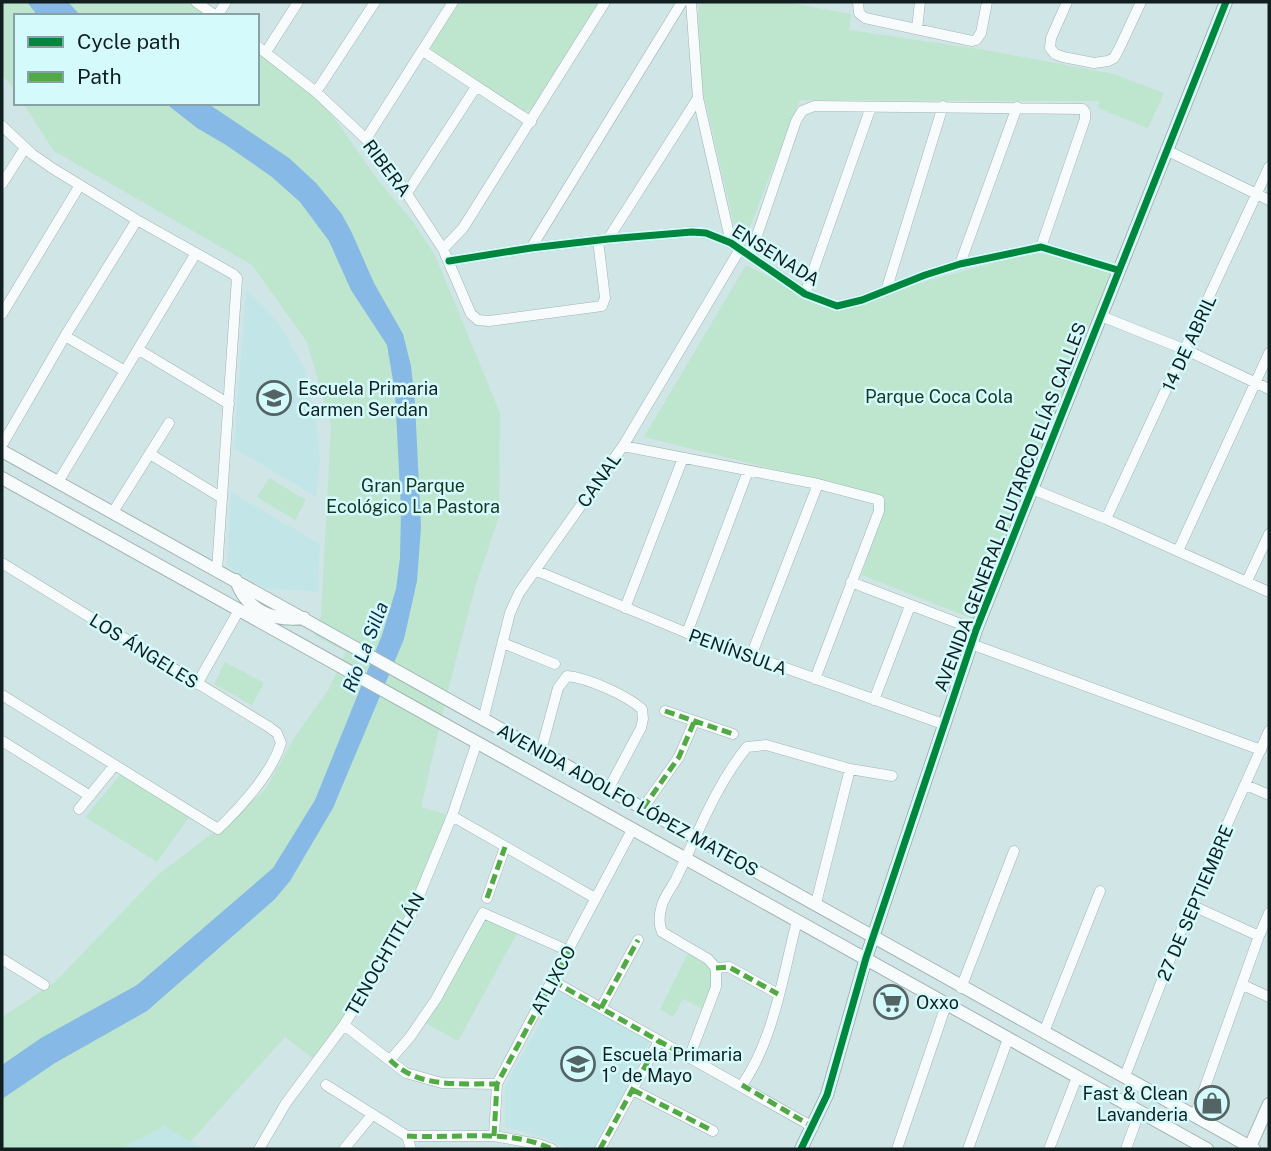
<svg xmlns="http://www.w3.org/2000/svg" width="1271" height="1151" viewBox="0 0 1271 1151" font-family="'Public Sans',sans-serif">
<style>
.built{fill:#c2e6e8}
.green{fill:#bee5ce}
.water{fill:#86b9e5}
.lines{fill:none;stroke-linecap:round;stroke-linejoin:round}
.street-casing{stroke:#a2b3b3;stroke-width:11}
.secondary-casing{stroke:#a2b3b3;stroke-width:14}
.street{stroke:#f8fbfb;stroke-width:10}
.secondary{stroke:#f8fbfb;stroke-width:12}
.quiet{stroke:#51aa43;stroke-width:5;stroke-dasharray:10 5;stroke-linecap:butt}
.cycleway-casing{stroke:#d4fafc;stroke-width:11}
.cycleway{stroke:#00873e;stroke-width:7}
.labels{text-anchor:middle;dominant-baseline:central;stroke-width:5;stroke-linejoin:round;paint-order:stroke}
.street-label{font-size:18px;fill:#111f20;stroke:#d4fafc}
.poi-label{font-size:18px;fill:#111f20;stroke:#d4fafc;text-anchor:start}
.park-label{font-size:18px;fill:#16371f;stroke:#d4fafc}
.water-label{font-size:19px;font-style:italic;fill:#102c45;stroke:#d4fafc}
</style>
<rect width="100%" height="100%" fill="#d0e5e6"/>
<path class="built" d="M246,289l32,33 26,45 13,62 3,33 -4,35 -82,-49z
M231,492l89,52 -2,48 -54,-4 -37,-22z
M559,989l91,52 -54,108h-29l-21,-11 -41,-11v-41z
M164,1126l38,23h-81z"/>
<path class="green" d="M2,2h199l18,14h-203v76l-14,-18z
M460,2h139l-68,108 -6,1 -92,-59 -2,-6z
M699,2h86l66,12 -2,16 136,20 129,24 50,19 -16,35 -50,-20 1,-7 -299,-1 -50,126 -2,3 -14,-4 -37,-159z
M257,46l59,46 64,91 33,39 22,33 65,158 -1,103 -23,68 -28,106 -27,117 31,9 -33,82 -101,164 -33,-25 -95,105 -26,-16 -43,23h-119v-132l53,-35 104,-108 59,-45 47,-39 29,-52 35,-49 17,-37 -32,-17 7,-19 10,-190 -24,-84 -55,-77 -198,-114 -31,-48h234z
M1041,250l73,24 -141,345 -111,-44 24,-78 -242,-60 102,-172 88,44 46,-15z
M269,478l37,22 -11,20 -38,-23z
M225,662l39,21 -12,22 -38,-21z
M121,774l69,42 -33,46 -72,-45z
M480,916l40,12 -62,113 -36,-20z
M690,949l26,19 -9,43 -24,-12 -10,18 -13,-8z"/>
<path class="water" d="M27,2h41l13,14h-43z
M165,103h42l82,55 27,25 25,30 10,18 23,52 29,51 8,32 4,37 6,124 -4,54 -13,58 -71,169 -43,73 -15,18 -128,112 -92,52 -53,36v-34l39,-27 96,-53 136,-117 42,-68 67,-165 14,-46 4,-31 1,-48 -6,-118 -8,-47 -36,-55 -22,-49 -29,-39 -28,-25 -46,-32 -29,-17z"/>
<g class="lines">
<g class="street-casing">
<path id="street" d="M196,2l20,14
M691,2l7,96 33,145
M858,2l1,11 6,5 107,23 4,-1 5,-7 6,-31
M1067,2l-16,36 -1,10 5,6 8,3 31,6 14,-2 6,-3 5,-9 22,-47
M217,16l9,-14
M917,29l3,-27
M257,46l59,46 50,47 24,29 53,81 28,65 7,6 11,1 113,-15 3,-8 -7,-58
M423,51l108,71
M266,52l32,-50
M316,92l59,-90
M2,126l30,28 20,14 85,52 96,54 4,4 -20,292
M366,139l87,-137
M1166,150l103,50
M2,184l23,-36
M407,193l69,-106
M608,239l90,-141
M531,248l151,-246
M443,249l20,-21 142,-226
M750,256l46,-135 6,-10 12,-5 269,3 2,3v7l-44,128
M449,261l82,-13 77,-9 84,-7 14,1 25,10 74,51 32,12 25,-6 63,-25 35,-11 81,-17 77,23
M960,264l57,-157
M886,291l57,-185
M805,294l66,-187
M2,314l78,-129
M1101,316l85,34 83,39
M65,336l60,35
M139,350l90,54
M2,445l63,-109 72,-116
M623,446l195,38 61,16v11l-64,168
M150,454l72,44
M58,482l138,-229
M1032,489l74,30 163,73
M113,512l56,-89
M1106,519l163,-352
M1178,551l91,-198
M2,563l267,164 8,6 4,10c-9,30 -41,65 -63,86l-216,-134
M537,571l150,62 256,91
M1247,581l22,-47
M851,582l125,48
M625,608l58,-150
M687,633l61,-162
M503,643l52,21
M971,644l290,106
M751,656l67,-172
M197,684l42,-74
M874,700l36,-94
M665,711l68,23
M483,720l27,-107 9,-20 104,-147 117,-197
M2,741l88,55
M541,751l17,-63 9,-12c21,2 59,19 75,33l1,10 -2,9 -32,60
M1246,785l23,10
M643,808l36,-51 15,-35
M79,809l35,-43
M452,816l143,82
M487,898l18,-51
M816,903l34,-134
M1191,905l68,31
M2,959l42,26
M716,968l-8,-9 -46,-27c-4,-9 -3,-17 0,-27 3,-10 11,-19 15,-28 21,-44 39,-92 70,-130l19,-2 84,24 42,7
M716,968l13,-1 49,27
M553,981l260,146
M1243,985l26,12
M961,988l53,-137
M601,1008l37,-68
M344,1025l62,48 36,10 55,1
M1044,1032l56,-141
M689,1058l27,-71v-19
M390,1060l20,-23 26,-38 47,-86 86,38
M1125,1076l66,-171 78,-174
M326,1085l81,51h87l44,8 14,5
M742,1085c32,-45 41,-111 55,-164
M633,1090l80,41
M1195,1115l64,-179 10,-23
M407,1136l4,13
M494,1136l3,-52 135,-254
M259,1149l27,-46 58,-78 65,-105 43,-104 25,-74
M344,1149l28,-34
M600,1149l59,-108
M897,1149l49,-144
M968,1149l40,-110
M1049,1149l28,-72
M1126,1149l13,-36"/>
</g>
<g class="secondary-casing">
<path id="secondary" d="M2,451l1252,698
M2,478l1205,671
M236,580c10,30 37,42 68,38
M801,1149l26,-54 39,-137 110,-328 250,-628
M1249,1149l20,-45"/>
</g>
<use href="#street" class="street"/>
<use href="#secondary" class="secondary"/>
<path class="quiet" d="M665,711l68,23
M643,808l36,-51 15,-35
M487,898l18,-51
M716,968l13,-1 49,27
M553,981l136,77
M601,1008l37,-68
M390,1060c29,29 70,23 107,24
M742,1085l71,42
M633,1090l80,41
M407,1136c47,3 101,-8 145,13
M494,1136l3,-52 72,-133
M600,1149l59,-108"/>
<g class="cycleway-casing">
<path id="cycleway" d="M449,261l82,-13 77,-9 84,-7 14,1 25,10 74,51 32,12 25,-6 63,-25 35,-11 81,-17 77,23
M801,1149l26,-54 39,-137 110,-328 250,-628"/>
</g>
<use href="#cycleway" class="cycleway"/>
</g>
<defs>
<g id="school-ring" transform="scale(1.75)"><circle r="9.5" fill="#d4fafc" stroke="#546465" stroke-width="1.5"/><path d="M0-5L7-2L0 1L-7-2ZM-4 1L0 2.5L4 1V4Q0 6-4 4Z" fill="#546465"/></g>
<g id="supermarket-ring" transform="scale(1.75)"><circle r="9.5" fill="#d4fafc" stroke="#546465" stroke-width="1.5"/><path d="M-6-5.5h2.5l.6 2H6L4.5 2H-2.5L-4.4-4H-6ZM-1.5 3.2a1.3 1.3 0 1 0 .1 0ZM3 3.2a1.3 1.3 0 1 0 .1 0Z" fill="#546465"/></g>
<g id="shop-ring" transform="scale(1.75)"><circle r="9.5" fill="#d4fafc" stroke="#546465" stroke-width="1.5"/><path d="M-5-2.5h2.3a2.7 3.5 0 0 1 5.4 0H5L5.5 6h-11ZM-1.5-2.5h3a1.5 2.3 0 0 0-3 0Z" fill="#546465"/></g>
</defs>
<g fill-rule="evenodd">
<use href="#school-ring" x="274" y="398"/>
<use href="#supermarket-ring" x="891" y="1002"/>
<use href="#school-ring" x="578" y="1064"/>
<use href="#shop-ring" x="1212" y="1103"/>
</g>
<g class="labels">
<g class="street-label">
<text transform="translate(387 168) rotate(53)">RIBERA</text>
<text transform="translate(776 255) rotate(32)">ENSENADA</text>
<text transform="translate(1189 343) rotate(-65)">14 DE ABRIL</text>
<text transform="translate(599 480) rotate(-55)">CANAL</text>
<text transform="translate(1010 507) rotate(-69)">AVENIDA GENERAL PLUTARCO ELÍAS CALLES</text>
<text transform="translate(144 651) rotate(32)">LOS ÁNGELES</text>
<text transform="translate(738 652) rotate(20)">PENÍNSULA</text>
<text transform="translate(628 800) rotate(29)">AVENIDA ADOLFO LÓPEZ MATEOS</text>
<text transform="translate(1195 903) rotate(-67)">27 DE SEPTIEMBRE</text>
<text transform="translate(385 954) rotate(-60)">TENOCHTITLÁN</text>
<text transform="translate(553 980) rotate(-62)">ATLIXCO</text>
</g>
<g class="poi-label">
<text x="298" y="388">Escuela Primaria<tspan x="298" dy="21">Carmen Serdan</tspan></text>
<text x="916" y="1002">Oxxo</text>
<text x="602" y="1054">Escuela Primaria<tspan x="602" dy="21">1° de Mayo</tspan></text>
<text x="1188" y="1093" text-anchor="end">Fast &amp; Clean<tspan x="1188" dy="21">Lavanderia</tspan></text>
</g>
<g class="park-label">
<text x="939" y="396">Parque Coca Cola</text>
<text x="413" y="485">Gran Parque<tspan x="413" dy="21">Ecológico La Pastora</tspan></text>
</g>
<g class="water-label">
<text transform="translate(365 647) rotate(-69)">Río La Silla</text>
</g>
</g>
<rect width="1271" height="1151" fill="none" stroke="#111f20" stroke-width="7"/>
<rect x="14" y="14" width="245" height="91" fill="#d4fafc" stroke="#86a2a4" stroke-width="2"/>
<rect x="28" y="37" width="35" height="10" fill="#00873e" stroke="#86a2a4" stroke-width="2"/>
<text x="77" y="49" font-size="21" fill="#111f20">Cycle path</text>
<rect x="28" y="72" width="35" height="10" fill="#51aa43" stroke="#86a2a4" stroke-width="2"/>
<text x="77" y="84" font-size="21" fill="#111f20">Path</text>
</svg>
